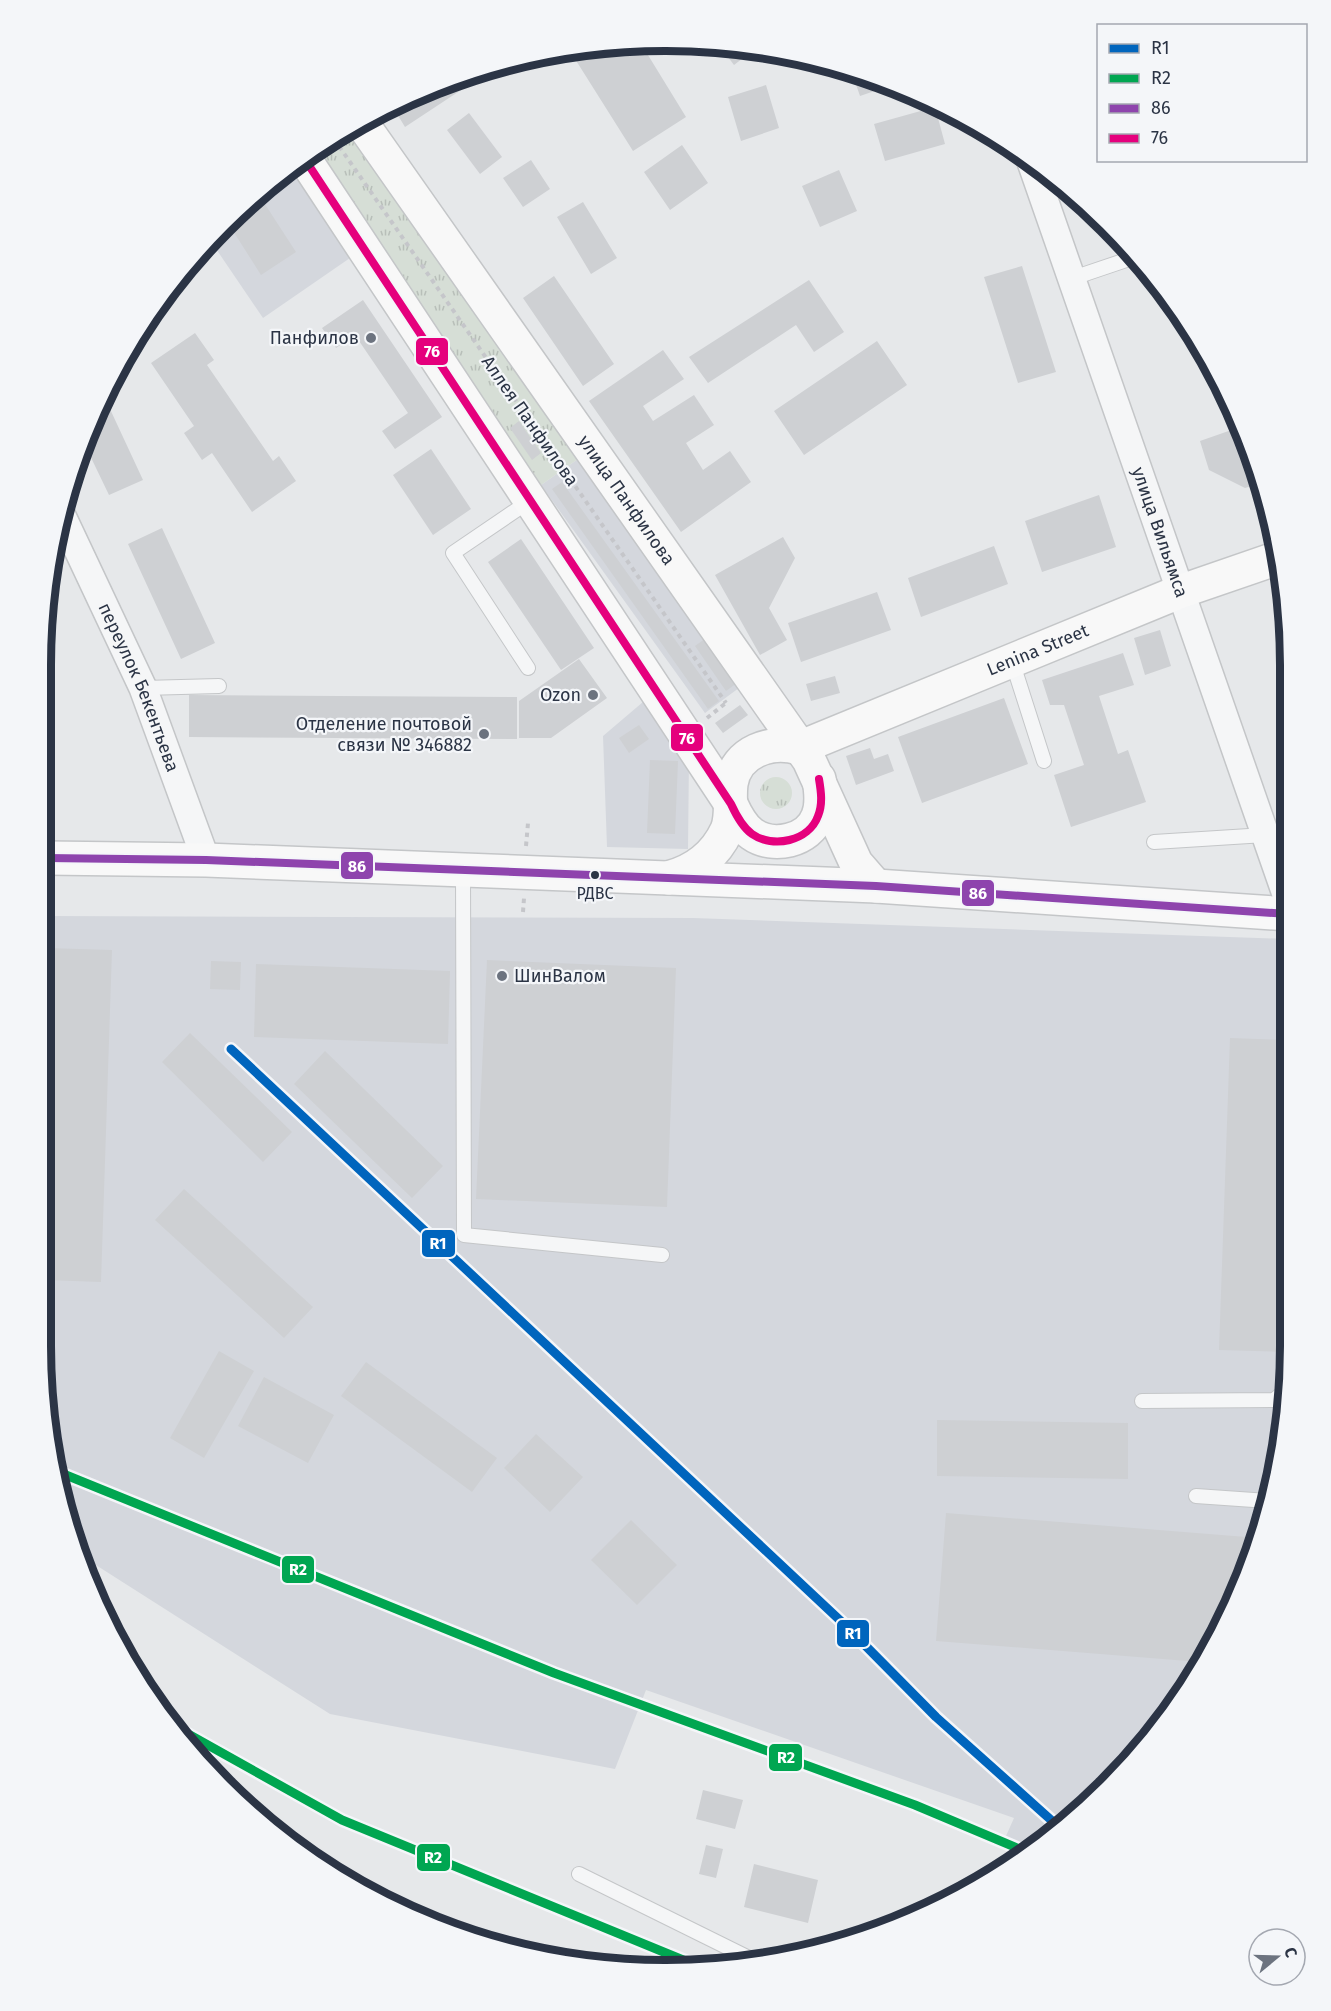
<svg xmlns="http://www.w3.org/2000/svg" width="1331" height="2011" viewBox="0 0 1331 2011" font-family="'Fira Sans',sans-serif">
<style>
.built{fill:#d4d7dd}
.park{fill:url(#park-tufts)}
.building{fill:#ced0d3}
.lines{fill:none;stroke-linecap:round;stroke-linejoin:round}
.lane-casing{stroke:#c4c6c8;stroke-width:16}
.street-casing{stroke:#c4c6c8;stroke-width:30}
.secondary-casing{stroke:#c4c6c8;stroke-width:36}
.path{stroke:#c5c6ca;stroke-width:4;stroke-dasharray:4.5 4.5;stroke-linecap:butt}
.lane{stroke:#f5f6f7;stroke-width:14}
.street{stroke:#f5f6f7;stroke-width:27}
.secondary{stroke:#f8f8f8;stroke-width:33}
.rail{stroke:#cecfd2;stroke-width:4.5;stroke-dasharray:3 6;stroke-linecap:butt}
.bus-1-casing{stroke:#f4f6f9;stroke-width:12}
.bus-2-casing{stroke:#f4f6f9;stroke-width:12}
.bus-1{stroke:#8e44ad;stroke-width:8}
.bus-2{stroke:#e5007d;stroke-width:8}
.rail-1-casing{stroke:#f4f6f9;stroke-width:14}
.rail-2-casing{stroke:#f4f6f9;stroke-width:14}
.rail-1{stroke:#0065bd;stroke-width:9}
.rail-2{stroke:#00a651;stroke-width:9}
.poi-dot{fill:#6c737f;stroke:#f4f6f9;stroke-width:2}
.bus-dot{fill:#2b3445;stroke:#f4f6f9;stroke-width:2}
.labels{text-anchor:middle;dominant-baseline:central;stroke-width:4.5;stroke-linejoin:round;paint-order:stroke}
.bus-label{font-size:16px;fill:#2b3445;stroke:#f4f6f9}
.poi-label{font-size:18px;fill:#2b3445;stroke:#f4f6f9;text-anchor:end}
.street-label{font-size:18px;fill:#2b3445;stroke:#f4f6f9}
.rim{fill:none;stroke:#2b3445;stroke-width:8}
.line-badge{stroke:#f4f6f9;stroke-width:2}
.badge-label{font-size:16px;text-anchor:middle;font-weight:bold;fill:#fff}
</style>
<defs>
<pattern id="park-tufts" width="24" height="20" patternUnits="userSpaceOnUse" patternTransform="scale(1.5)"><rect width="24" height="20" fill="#d6ded6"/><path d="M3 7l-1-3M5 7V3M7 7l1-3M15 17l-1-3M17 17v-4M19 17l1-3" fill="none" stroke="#b8bfb9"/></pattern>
</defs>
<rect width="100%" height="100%" fill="#e6e8ea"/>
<path class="built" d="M289,167l61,91 -87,60 -53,-78z
M578,459l165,226 -38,28 -164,-228z
M650,696l39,60 -1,93 -81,-2 -4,-111z
M46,916l647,2 595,21 -3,488 -28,119 -31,76 -91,136 -89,83 -22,15 -22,-11 12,-27 -368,-128 -31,79 -285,-55 -253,-161 -31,-126z"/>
<path class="park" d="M352,128l226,331 -37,26 -226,-334z
M760 793a16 16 0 1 1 32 0a16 16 0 1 1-32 0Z"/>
<path class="building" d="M625,42h15l46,75 -53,34 -63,-100z
M719,45l28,1 9,2 -22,17z
M502,63l-97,64 -14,-23z
M851,70l16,4 25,11 -32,11z
M766,85l13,43 -38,13 -13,-44z
M935,107l10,37 -60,17 -11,-37z
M469,113l33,44 -22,17 -33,-44z
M682,145l26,38 -38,27 -26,-38z
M531,160l19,29 -27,18 -20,-29z
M839,170l18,41 -37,16 -18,-41z
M259,195l37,57 -35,23 -33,-52z
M583,202l34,56 -26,16 -34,-57z
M1022,266l34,106 -38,11 -34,-106z
M554,276l60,88 -31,22 -60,-88z
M809,280l35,52 -30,20 -18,-27 -88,58 -19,-26z
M363,300l79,117 -47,32 -13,-18 26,-18 -53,-78 -19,13 -14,-20z
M195,333l19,27 -7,5 66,96 6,-5 17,25 -44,31 -40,-59 -10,7 -18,-27 10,-7 -43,-63z
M877,341l30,44 -103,70 -30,-44z
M663,350l21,29 -41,27 10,15 41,-26 20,30 -28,18 17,27 27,-19 21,31 -70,50 -92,-131z
M103,394l40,86 -34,15 -26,-54z
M519,421l22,32 -9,7 -22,-32z
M1240,427l21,56 -16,5 -36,-18 -9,-29z
M431,449l40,60 -38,26 -40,-60z
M562,482l157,219 -11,8 -156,-220z
M1099,495l17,52 -74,25 -17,-51z
M162,528l53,115 -34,16 -53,-115z
M783,537l12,21 -26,50 18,32 -27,15 -45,-80z
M521,539l73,109 -33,22 -73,-108z
M994,546l14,38 -87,33 -13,-39z
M877,592l14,38 -90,32 -13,-39z
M1286,616l3,9v32h-6z
M1160,630l11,36 -26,9 -11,-37z
M706,638l31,45 -11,8 -31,-45z
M1123,653l11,32 -35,11 19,58 10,-4 18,52 -75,25 -17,-52 30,-10 -20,-60h-14l-8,-25z
M579,659l28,39 -56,40h-32v-37z
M835,676l5,17 -29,8 -5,-17z
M189,695l328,2v42l-328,-2z
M1004,698l24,66 -106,39 -24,-66z
M740,705l8,10 -25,18 -8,-10z
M639,725l10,14 -20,14 -10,-15z
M870,748l4,11 14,-5 6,17 -38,14 -10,-29z
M650,760l28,1 -3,73 -28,-1z
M46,948l66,2 -11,332 -55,-2z
M487,960l189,8 -9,239 -191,-8z
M211,961l30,1 -1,28 -30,-1z
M256,964l194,7 -2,73 -194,-7z
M190,1033l102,99 -29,30 -101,-100z
M1230,1038l57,2 -2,312 -66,-2z
M325,1051l118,115 -31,32 -118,-114z
M184,1189l129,118 -29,31 -129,-118z
M219,1351l35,20 -50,87 -34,-20z
M366,1362l131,96 -25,34 -131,-96z
M264,1377l70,38 -26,48 -70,-37z
M937,1420l191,3v56l-191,-3z
M536,1434l47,43 -33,35 -46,-44z
M946,1513l313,25 -33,84 -26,40 -264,-21z
M631,1520l46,45 -40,40 -46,-45z
M703,1790l40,10 -8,29 -39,-10z
M706,1845l17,4 -7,29 -17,-4z
M754,1864l64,16 -10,43 -64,-16z"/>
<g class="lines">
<g class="lane-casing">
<path id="lane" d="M1073,278l62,-21
M1012,661l32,100
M528,668l-75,-115 78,-53
M143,688l76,-2
M1154,842l111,-7
M463,871l1,364 198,20
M1142,1401l132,-1 11,-9
M1196,1496l72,5
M579,1874l176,87"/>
</g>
<g class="street-casing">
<g id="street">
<path id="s1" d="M1031,162l257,738"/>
<path id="s2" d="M62,516l81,172 63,172"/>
</g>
</g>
<g class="secondary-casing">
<g id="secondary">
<path id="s3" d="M361,122l448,638 47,103 20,23"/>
<path d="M304,158l427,646c5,11 11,23 21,30 21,15 57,7 66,-18 5,-12 3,-25 1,-37"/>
<path id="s4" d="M799,748l380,-156 99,-34"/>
<path d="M46,858l160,2 670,26 412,28"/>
<path d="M668,878c27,-7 47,-22 59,-48 6,-15 2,-31 4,-46 5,-33 40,-44 68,-36"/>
</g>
</g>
<path class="path" d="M334,139l392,564
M707,718l20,-16
M526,846l2,-23
M523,912l1,-14"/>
<use href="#lane" class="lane"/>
<use href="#street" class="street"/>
<use href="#secondary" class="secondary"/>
<path class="rail" d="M231,1049l614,576 91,92 124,111
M56,1471l498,202 361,132 114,48
M172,1725l170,95 363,149"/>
<g class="bus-1-casing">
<path id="bus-1" d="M46,858l160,2 670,26 412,28"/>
</g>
<g class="bus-2-casing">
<path id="bus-2" d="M304,158l427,646c5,11 11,23 21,30 21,15 57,7 66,-18 5,-12 3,-25 1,-37"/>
</g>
<use href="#bus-1" class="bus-1"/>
<use href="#bus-2" class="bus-2"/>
<g class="rail-1-casing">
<path id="rail-1" d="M231,1049l614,576 91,92 124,111"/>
</g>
<g class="rail-2-casing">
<path id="rail-2" d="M56,1471l498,202 361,132 114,48
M172,1725l170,95 363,149"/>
</g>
<use href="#rail-1" class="rail-1"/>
<use href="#rail-2" class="rail-2"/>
</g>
<g class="poi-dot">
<circle cx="371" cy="338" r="6"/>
<circle cx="593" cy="695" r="6"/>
<circle cx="484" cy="734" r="6"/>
<circle cx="502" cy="976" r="6"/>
</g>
<circle class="bus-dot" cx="595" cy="875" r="5"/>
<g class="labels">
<g class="bus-label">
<text x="595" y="893">РДВС</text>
</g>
<g class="poi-label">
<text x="359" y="338">Панфилов</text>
<text x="581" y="695">Ozon</text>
<text x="472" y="724">Отделение почтовой<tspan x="472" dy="21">связи № 346882</tspan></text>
<text x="514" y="976" text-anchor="start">ШинВалом</text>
</g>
<g class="street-label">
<text transform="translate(530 421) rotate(55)">Аллея Панфилова</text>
<text stroke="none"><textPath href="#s3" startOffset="462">улица Панфилова</textPath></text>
<text stroke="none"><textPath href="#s1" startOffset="392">улица Вильямса</textPath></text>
<text stroke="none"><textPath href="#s4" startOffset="258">Lenina Street</textPath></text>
<text stroke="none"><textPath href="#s2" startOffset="188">переулок Бекентьева</textPath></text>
</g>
</g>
<path d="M0 0H1331V2011H0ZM665 51H666A614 614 0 0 1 1280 665V1346A614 614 0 0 1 666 1960H665A614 614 0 0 1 51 1346V665A614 614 0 0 1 665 51Z" fill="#f4f6f9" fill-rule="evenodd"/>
<path class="rim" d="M665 51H666A614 614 0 0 1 1280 665V1346A614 614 0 0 1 666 1960H665A614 614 0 0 1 51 1346V665A614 614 0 0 1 665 51Z"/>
<g class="line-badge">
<rect x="415" y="337" width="34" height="29" rx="6" fill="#e5007d"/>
<rect x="670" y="723" width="34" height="29" rx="6" fill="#e5007d"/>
<rect x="340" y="851" width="34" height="29" rx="6" fill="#8e44ad"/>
<rect x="961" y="879" width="34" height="28" rx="6" fill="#8e44ad"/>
<rect x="421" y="1229" width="35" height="29" rx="6" fill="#0065bd"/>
<rect x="281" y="1555" width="34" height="29" rx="6" fill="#00a651"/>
<rect x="836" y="1619" width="34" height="29" rx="6" fill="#0065bd"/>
<rect x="768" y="1743" width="35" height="29" rx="6" fill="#00a651"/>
<rect x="416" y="1843" width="35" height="29" rx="6" fill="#00a651"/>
</g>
<g class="badge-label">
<text x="432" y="357">76</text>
<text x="687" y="744">76</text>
<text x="357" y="872">86</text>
<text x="978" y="899">86</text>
<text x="438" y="1249">R1</text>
<text x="298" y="1575">R2</text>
<text x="853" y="1639">R1</text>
<text x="786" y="1763">R2</text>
<text x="433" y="1863">R2</text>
</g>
<rect x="1097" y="24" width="210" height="138" fill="#f4f6f9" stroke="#a4a8b1" stroke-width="1.5"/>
<rect x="1109" y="44" width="30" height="9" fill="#0065bd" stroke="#a4a8b1" stroke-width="1.5"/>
<text x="1151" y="54" font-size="18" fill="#2b3445">R1</text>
<rect x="1109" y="74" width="30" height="9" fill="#00a651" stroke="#a4a8b1" stroke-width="1.5"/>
<text x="1151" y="84" font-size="18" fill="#2b3445">R2</text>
<rect x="1109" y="104" width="30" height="9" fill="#8e44ad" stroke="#a4a8b1" stroke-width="1.5"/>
<text x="1151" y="114" font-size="18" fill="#2b3445">86</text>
<rect x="1109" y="134" width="30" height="9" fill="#e5007d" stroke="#a4a8b1" stroke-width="1.5"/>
<text x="1151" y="144" font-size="18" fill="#2b3445">76</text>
<g transform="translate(1277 1957) rotate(71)"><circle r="28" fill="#f4f6f9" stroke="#a4a8b1" stroke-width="1.5"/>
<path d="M0-4.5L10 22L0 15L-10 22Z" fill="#6c737f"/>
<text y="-9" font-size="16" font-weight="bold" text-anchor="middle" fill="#2b3445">С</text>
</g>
</svg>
